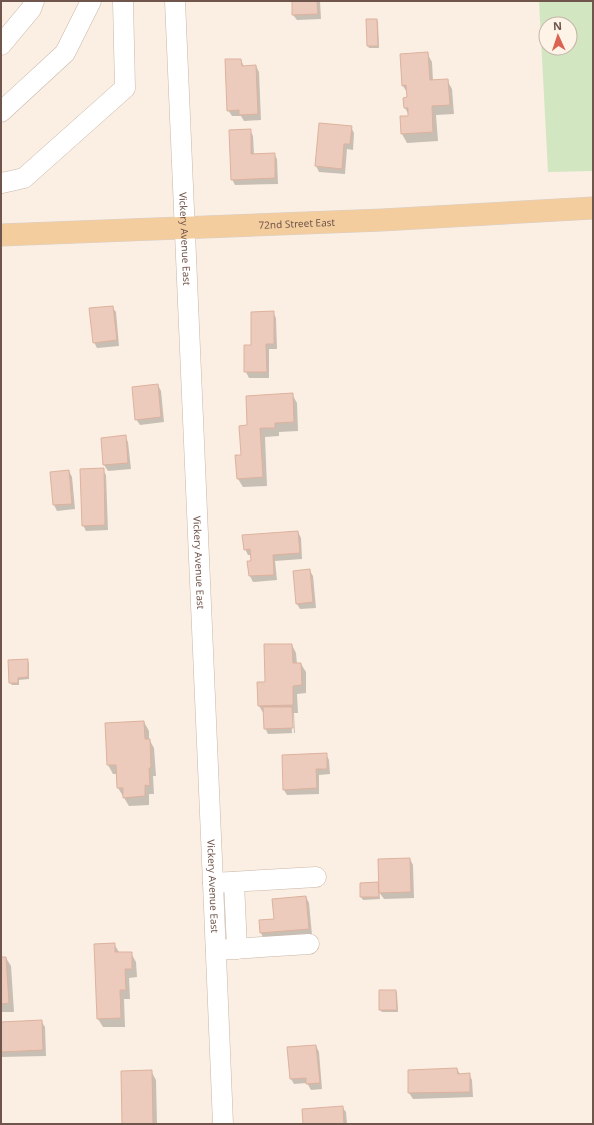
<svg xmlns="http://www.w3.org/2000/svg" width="594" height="1125" viewBox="0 0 594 1125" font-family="'Noto Sans',sans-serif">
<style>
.green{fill:#d3e6c2;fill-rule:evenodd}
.shadow{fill:#0003;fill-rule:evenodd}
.building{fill:#edcbbc;stroke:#deb19e}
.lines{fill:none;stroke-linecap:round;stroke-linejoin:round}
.minor-casing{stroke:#c9b6aa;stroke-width:21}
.major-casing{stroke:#d7cfcd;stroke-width:23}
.minor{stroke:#fff;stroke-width:20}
.major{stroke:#f4cd9f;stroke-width:22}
.labels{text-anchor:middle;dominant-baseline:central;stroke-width:3;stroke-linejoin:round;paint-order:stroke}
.street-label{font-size:10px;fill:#6f554b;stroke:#fdf3e7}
</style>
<rect width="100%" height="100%" fill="#faefe2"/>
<path class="green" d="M539,1h54v170l-45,1zM546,24h24v24h-24z"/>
<path class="shadow" d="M293,1h27l1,18 -24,1 -4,-5z
M377,20l1,2 1,26h-10l-1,-2z
M427,53l5,9 1,19 14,-1 5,9 2,25 -18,1 2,26 -31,2 -5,-9 -1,-17h9l-5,-9 -1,-9 4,-1v-4l-5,-8z
M241,60l3,7 12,-1 3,6 2,48 -17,1 -3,-5h-9l-4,-6z
M351,127l3,6 -1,17 -6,-1 -2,25 -26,-2 -3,-6z
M250,130l3,6 1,18h20l3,5 1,25 -43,1 -3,-6z
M112,307l4,5 3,34 -22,2 -3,-6z
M273,312l3,6 1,31h-8v29h-20l-3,-6 6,-26z
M158,385l3,6 3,31 -24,3 -4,-6z
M292,394l5,9 1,28 -19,1v4l-14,1 2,49 -24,1 -5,-8 10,-53z
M125,436l3,6 3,27 -23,2 -4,-6z
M103,470l3,5 2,55 -22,1 -3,-6z
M69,471l3,6 3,32 -18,2 -3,-6 -3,-32z
M298,532l3,6 1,21 -27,2 2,19 -24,2 -3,-6 -2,-14 4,-1 -1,-6h-3l-3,-6z
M310,571l3,5 3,32 -16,1 -3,-5z
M292,645l4,8 1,11h4l5,8v21l-9,1 1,19h-4l1,20 -27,1 -3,-6 -1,-14 -5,-8 7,-23zM291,713h2l1,20h-2z
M27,660l2,3v16l-10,1v5h-7l-2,-2z
M144,722l5,9v8l5,9 2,28h-3l1,18h-5v11l-20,1 -11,-18v-14h-5l-5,-9 -2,-41z
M326,754l3,6 1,14 -11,1v19l-32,1 -3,-5z
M410,859l3,6 1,33 -30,1 -5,-7 1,7 -17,1 -2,-3v-13l17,-1 2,5z
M306,897l3,6 3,32 -48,4 -3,-6 14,-13z
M114,944l5,8 12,1 5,9 1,15 -8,1 1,21h-6l1,28h-22l-5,-8z
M1,958h5l5,8 3,46h-13z
M396,991l1,2 1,19h-16l-2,-2z
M41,1021l4,6 1,29 -45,1v-34z
M316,1046l3,6 3,37 -11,1 -4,-7 -13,1 -3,-5z
M457,1069l3,5h9l3,6 1,17 -60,2 -4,-6z
M151,1071l5,9 1,44h-34z
M342,1107l4,5 1,12h-43z"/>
<path class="building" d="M292,1h25l1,13 -26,1z
M366,19h11l1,27h-11z
M428,52l2,28 18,-1 2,26 -18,1 1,26 -32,2 -1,-18h8v-8h-4l-1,-10 4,-1 -1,-12 -4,1 -2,-32z
M225,59h16l1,7 14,-1 2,49 -19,1v-5l-12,1z
M319,123l33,3 -2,18h-6l-2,25 -27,-3z
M251,129v25l24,-1v25l-44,2 -2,-50z
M113,306l4,34 -24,3 -4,-35z
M274,311v33h-8l1,28h-23v-27h7v-33z
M158,384l3,33 -26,3 -3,-33z
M293,393l1,29 -19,1v5h-15l3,49 -26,2 -2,-24h6l-2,-29 8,-1 -1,-29z
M126,435l2,28 -25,2 -2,-27z
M104,468l1,57 -23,1 -2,-57z
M69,470l3,34 -19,1 -3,-33z
M298,531l2,22 -27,2 1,20 -25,1 -2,-15h4l-1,-12 -6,1 -2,-15z
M310,569l3,33 -17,2 -3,-33z
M264,644h28l1,19h8l1,22 -9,1v19l-35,1 -1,-24h8z
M28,659v18l-10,1v5h-9l-1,-23z
M263,707h29l1,21 -29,1z
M144,721l1,18h5l1,29h-2l1,18 -5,-1v11l-22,2v-10h-6l-1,-23h-9l-2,-42z
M327,753v16h-11l1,19 -34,2 -1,-35z
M410,858l1,34 -32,1 -1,-34z
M378,882l1,15h-19v-14z
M306,896l3,33 -49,4 -1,-13 15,-1 -2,-20z
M115,943v9h17v17h-7l1,21h-6l1,28 -24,1 -3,-75z
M1,957h5l3,46 -8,1z
M379,990h17l1,20h-18z
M42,1020l1,30 -42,2v-30z
M316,1045l4,38 -14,1v-6l-16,1 -3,-32z
M457,1068l1,6 12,-1v19l-62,1v-23z
M152,1070l1,54h-31l-1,-53z
M343,1106l1,18h-41l-1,-15z"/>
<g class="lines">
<g class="minor-casing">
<g id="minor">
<path id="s1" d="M175,1l38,882 10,241"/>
<path d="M1,45l30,-36 3,-8"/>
<path d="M1,112l64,-59 26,-52"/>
<path d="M1,182l1,1 22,-5 101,-90 -2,-87"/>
<path d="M234,882l3,67"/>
<path d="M213,883l103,-6"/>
<path d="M216,950l93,-6"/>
</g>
</g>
<g class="major-casing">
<g id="major">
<path id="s2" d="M1,235l381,-15 211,-12"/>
</g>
</g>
<use href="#minor" class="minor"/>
<use href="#major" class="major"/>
</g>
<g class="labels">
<g class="street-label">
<text stroke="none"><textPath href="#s2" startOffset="296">72nd Street East</textPath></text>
<text stroke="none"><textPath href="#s1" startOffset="238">Vickery Avenue East</textPath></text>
<text stroke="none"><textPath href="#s1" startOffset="562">Vickery Avenue East</textPath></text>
<text stroke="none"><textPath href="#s1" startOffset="886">Vickery Avenue East</textPath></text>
</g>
</g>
<rect width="594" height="1125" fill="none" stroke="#6f554b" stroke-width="4"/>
<g transform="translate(558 36) rotate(357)"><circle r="19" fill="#fdf3e7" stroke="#c4b4a9"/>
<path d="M0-3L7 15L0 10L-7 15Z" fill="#da6450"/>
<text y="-6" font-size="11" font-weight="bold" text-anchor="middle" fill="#6f554b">N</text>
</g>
</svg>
